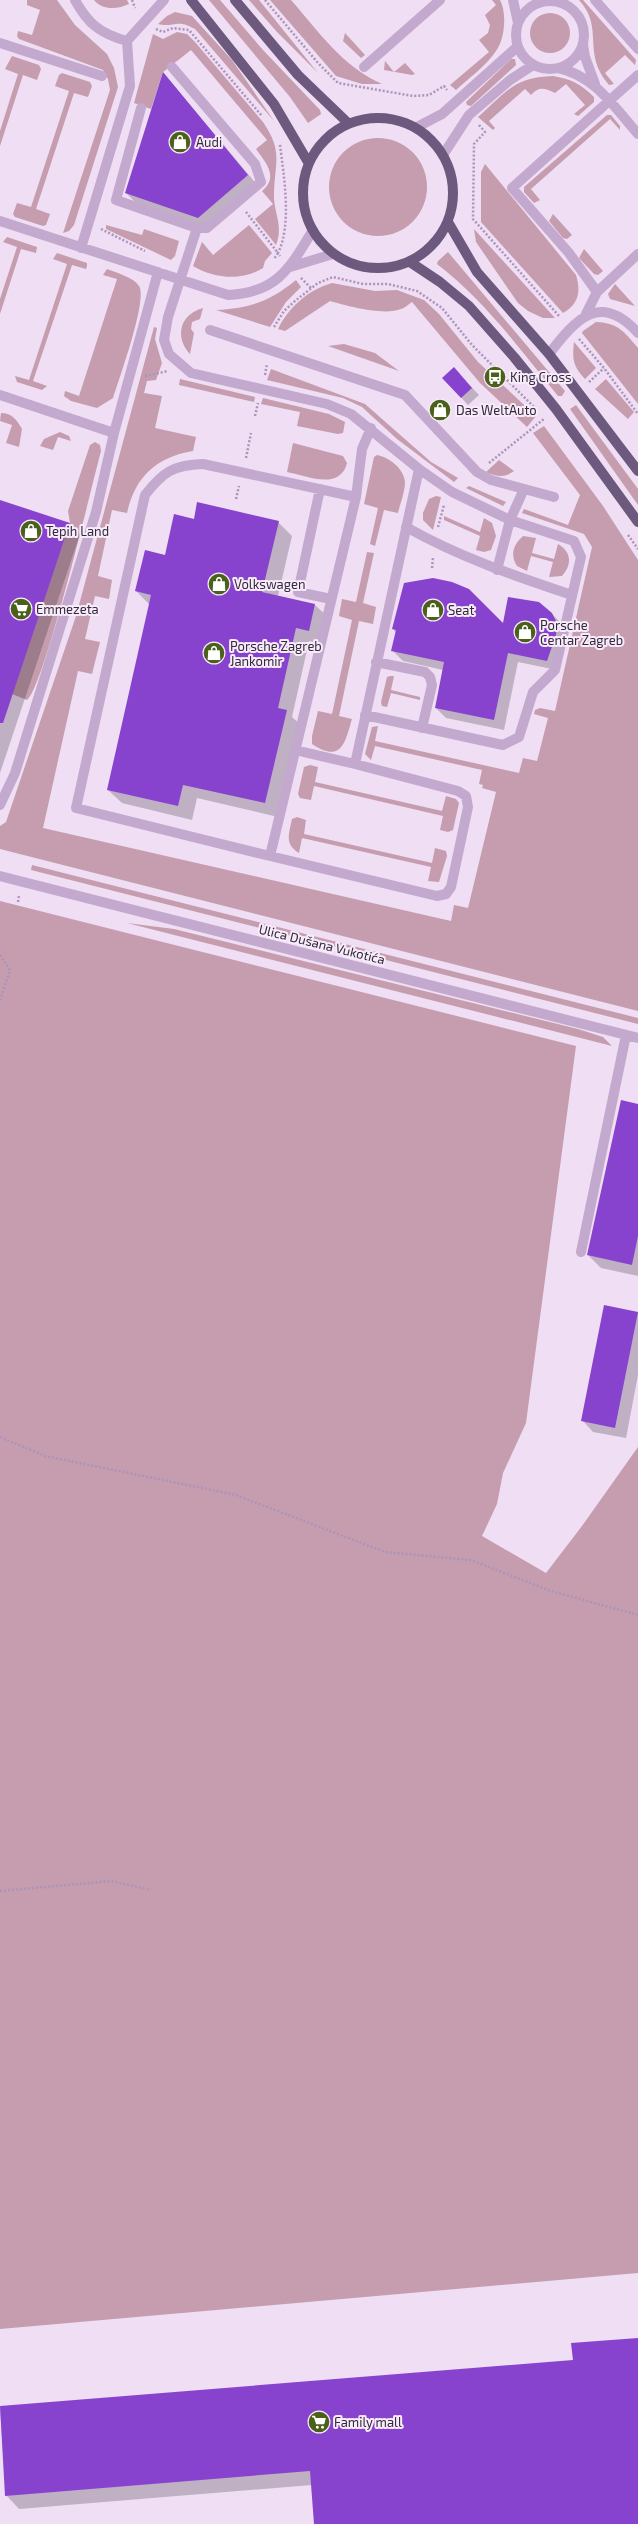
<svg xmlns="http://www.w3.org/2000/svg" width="638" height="2524" viewBox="0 0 638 2524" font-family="'Exo 2',sans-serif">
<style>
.green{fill:#c59dae}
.shadow{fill:#0003}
.building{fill:#8743ce}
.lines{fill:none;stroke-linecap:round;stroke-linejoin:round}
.path{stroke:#ad93ba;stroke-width:2.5;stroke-dasharray:2 2;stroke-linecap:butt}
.minor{stroke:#c3a9ce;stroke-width:10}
.major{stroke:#6e597e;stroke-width:10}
.labels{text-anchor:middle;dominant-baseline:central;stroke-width:4;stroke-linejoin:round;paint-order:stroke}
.poi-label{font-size:13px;fill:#33293b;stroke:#f8ecfb;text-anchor:start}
.street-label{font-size:13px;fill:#33293b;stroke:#f8ecfb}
</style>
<rect width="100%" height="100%" fill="#efdef4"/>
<path class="green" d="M27,0h30l18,25 32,29 7,14 4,19 -44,138 -5,6 -6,2 47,-143 -2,-11 -5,-9 -84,-31 -2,-3 1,-5 14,4 8,-25 -13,-5z
M94,0h33l2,4c-11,5 -26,7 -35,-4z
M209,0h11l43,50 57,60 1,4 -13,9 -18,-26z
M249,0h10l59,73 -41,-41z
M270,0h21c27,31 52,67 91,84h-20l-26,-8z
M492,0h8c7,13 5,39 -4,51 -10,15 -27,27 -40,39l-6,-5 39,-33 -10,-12 9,-7 2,-8 -5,-10 11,-10z
M579,0h4l53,60 -1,5 -10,-10 -20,18 9,11 -5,1c-28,-32 -4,-57 -30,-85z
M175,12l17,4 40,44 42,61 -79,-92c-19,-11 -21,-1 -37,-5l9,-8z
M530 33a20 20 0 1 1 40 0a20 20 0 1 1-40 0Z
M177,32l10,2 8,8 68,80c20,30 12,38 11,71 -1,19 10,32 2,52l-21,-26 18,-15 -11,-13c17,-14 4,-28 -6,-42l11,-9 -76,-90 -28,22 -12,37 -17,-6 19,-69 10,5z
M345,33l20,22 -4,3 -18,-17z
M12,56l27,9 2,4 -4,11 -14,-5 -23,71v-15l18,-57 -13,-5z
M511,59h4l1,6 -45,41 -4,-1 -1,-3z
M385,61l9,11 11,-9 10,11 -3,1 -28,-5z
M62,73l28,9 2,4 -4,11 -14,-4 -38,116 14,5 -4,11 -3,1 -28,-9 -2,-3 4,-11 14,4 38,-116 -14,-5 4,-11z
M553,76c18,3 28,8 41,21v5l-16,14 -4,-2 11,-9 -19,-21 -11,9c-10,-5 -16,-7 -24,2l-6,-6 -36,32 6,7 -2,2 -15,-13c28,-25 36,-40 75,-41z
M607,115h4l9,11v4l-10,-11 -79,70 9,11 -6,3 -10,-11v-5z
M329 187a49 49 0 1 1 98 0a49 49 0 1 1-98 0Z
M485,164l91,111c5,16 3,29 -13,38l-82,-91v-50z
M553,214l19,21 -5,4 -4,-1 -14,-17z
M106,225l36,10 2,-6 35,12 -4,15 -4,4 -65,-31z
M249,225l23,28 -7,8 -2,7c-21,13 -48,11 -70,-2l9,-24 11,13z
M474,229l81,89h-12l-15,-7 -10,-8 -42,-61z
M7,237l30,10 -1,6 -15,-4 -21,65v-15l17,-52 -14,-5z
M584,249l19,22 -5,4 -4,-1 -15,-16z
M448,252l117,139 -3,5h-4c-37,-46 -74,-96 -121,-132l1,-3z
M57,253l30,10v3l-1,3 -14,-4 -39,116 14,5 -5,4 -25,-8 -2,-6 14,4 38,-116 -14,-5z
M107,269c10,4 26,8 32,17 9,13 -20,93 -26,112l-16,10 -26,-7 -7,-5 1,-5 14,5 38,-117 -14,-4z
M296,280l5,7 -15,15 -16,25 -54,-17c34,-2 53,-8 80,-30z
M332,283l43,8 22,-1 27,10 15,14 39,48 58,54 -9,11 -47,-44 -68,-81c-3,2 -7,6 -11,7 -17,7 -54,-3 -71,-8l-45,30 -7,-2c11,-22 30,-39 54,-46z
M615,284l20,22 -25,-7 -2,-5z
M203,308l-3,11 -8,3 -1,7 3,4 -4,21c-16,-17 -10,-40 13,-46z
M596,322c23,1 28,10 42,26v56l-56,-71 1,-2z
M154,327l3,1 -2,11 7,24 -6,17 -9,1 -3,12 18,3 -7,32 41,9 -3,14c-37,6 -58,26 -66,62l-15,-3 -14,66 14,4 -3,19 -14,-3 -10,43 15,3 -8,32 -14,-3 -35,157 408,93 3,-16 14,3 28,-116 -14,-4 1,-3 -4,-1 3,-14 -107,-24 -4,14 -6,-6 7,-27 6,-1 -3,15 144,32 4,-15 14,3 11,-43 -14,-4 1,-4 5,-2 15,3 37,-164 -8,-13 -62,-21 2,-4 44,16 12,-30 -47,-62 11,-7 59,80 35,54v451l-638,-162v-23l6,-4 70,-206z
M574,342l22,26 -11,11c-12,-13 -13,-20 -11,-37z
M344,344l31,9 24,18 -71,-25z
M271,369l94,35 66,58 27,16 -4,4 -57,-43 -35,-32 -19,-9 -76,-18z
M180,379l75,18 -1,5 -75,-17z
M606,379l28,33 -6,7 -33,-30z
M263,398l66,16 16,8 -2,11 -5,1 -41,-8 3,-14 -39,-8z
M576,405l62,84v16l-68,-96z
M1,413c11,0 16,7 21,16l-3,18 -13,-4 6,-18 -12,-4z
M60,432l9,4 2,5 -13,-4 -5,13 -13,-4 4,-7z
M95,442l5,3 1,6c-9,34 -57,237 -74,249l-15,-6 58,-171 -2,-12 22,-66z
M293,443l50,13 4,7c-7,28 -40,13 -60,9z
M377,455c11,2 27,13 28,27 0,10 -5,22 -7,31l-14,-3 -9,36 -5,-2 8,-36 -14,-4 10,-47z
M499,460l15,11c-10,7 -16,6 -28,1z
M469,486l37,16 -3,4 -37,-18z
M436,496l5,1 -8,33 -10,-10v-7l6,-14z
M444,516l36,16 4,-14 8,5 4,13 -5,14 -7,2 -8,-2 4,-14 -36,-16z
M523,536l13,2 -4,15 22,6 4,-15c14,8 14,21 4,32l-13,1 4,-15 -22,-6 -4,15 -10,-5c-7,-11 -4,-21 6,-30z
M367,552l7,1 -11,50 13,4 -3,17 -14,-3 -20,95 13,3c-7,23 -10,45 -40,25v-8l6,-25 14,3 20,-94 -13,-4 3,-17 14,3z
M390,676h4l-3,14 29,7v3l-29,-7 -4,14 -5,-1 -1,-4 6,-25z
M310,765l8,2 -3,15 127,29 4,-15 10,3 3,4 -6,27 -5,2 -8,-2 3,-14 -129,-30 -3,14 -11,-2 -2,-4 6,-27z
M297,817l9,3 -2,14 128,29 3,-15 11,3 1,5 -8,26 -11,-1 3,-14 -129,-29 -3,15c-15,-9 -10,-19 -7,-34z
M32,865l606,153v6l-607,-154z
M0,901l576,145 -50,377 -23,50 -6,31 -15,32 64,37 36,-47 56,-79v826l-638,56z
M127,923l47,6 404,100 25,8 9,9z"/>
<path class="shadow" d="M164,74l94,112 -49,43 -73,-26 -10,-10z
M461,376l18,19 -11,10 -25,-27z
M0,501l69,23 11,10 -80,239z
M194,520l84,2 14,14 -14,60 37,9 14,13 -6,26 -14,-3 -17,76 8,7 -22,93 -81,-19 -5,22 -70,-17 -14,-13 42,-185 -14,-14z
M551,613l11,11 -5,46 -39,-8 -14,68 -58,-12 -10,-10 7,-38 -40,-9 -10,-10 3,-18 -3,-4 111,-4z
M638,1105v171l-37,-8 -13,-13z
M638,1312v63l-12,63 -33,-6 -10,-11z
M638,2339v185h-323l-3,-39 -293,24 -13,-14 -6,-88 574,-46z"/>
<path class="building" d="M163,72l85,103 -50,43 -73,-25z
M454,367l18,21 -11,10 -19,-20z
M0,500l70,23 -67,200h-3z
M197,502l82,19 -17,71 53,12 -6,27 -13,-3 -18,80 9,2 -22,93 -82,-18 -5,21 -71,-16 44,-195 -16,-4 10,-41 20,5 9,-41 20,5z
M433,578l19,4 17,7 34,34 5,-26 31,5 13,11 5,10 -1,12 -9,26 -39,-8 -14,67 -59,-12 9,-46 -53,-11 5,-21 -4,-1 12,-46z
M621,1100l17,4v132l-6,29 -45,-10z
M604,1305l34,7 -23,116 -34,-7z
M638,2338v186h-324l-4,-53 -305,25 -5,-90 573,-46 -2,-17z"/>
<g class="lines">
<path class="path" d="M132,0l3,8
M265,0l53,63 20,20 75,13 16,-1 15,-9 3,4
M156,29l7,3 10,-4 16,2 73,86
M479,125l6,7 -11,12 -1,75 86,97
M280,145c4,32 12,80 -2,108l2,3
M246,212l32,41 -4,6
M101,229l44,22
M301,278l10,10
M274,327l10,-16 11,-10 23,-18 15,-6 30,7h25l29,7 25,17 30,37 62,62
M579,339l25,29 34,46
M265,375l2,-11
M145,376l23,-5
M589,382l15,-14
M255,416l3,-13
M246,458l5,-25
M489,463l56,-45
M236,499l3,-13
M438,527l6,-22
M628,535l10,14
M432,568l1,-11
M18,902l1,-7
M0,955l10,15 -10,31
M0,1437l45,19 191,39 149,57 85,8 84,32 84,23
M0,1891l111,-10 40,9"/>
<path class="minor" d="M75,0c13,24 26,34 52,41
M513,0l5,23
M595,0l43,49
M516 35a34 34 0 1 1 68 0a34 34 0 1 1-68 0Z
M0,43l102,33
M583,45l2,12 10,27
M364,67l76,-67
M558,68c36,7 57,40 80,66
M141,108l-25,92 81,28h10l54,-46 -6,-18 -83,-97
M417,127l25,-13 75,-67
M443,155l26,-40 41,-35 23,-15
M0,221l228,74c49,-2 62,-27 85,-65
M197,228l-29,89 -4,23 5,14 22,19 136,31 24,10 68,55 -64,295 103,27 8,5 2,11 -17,80 -5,7 -9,2 -167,-40
M81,248l49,-162 -3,-45 37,-41
M290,267l43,-13
M597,292l-28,-39 -57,-65 126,-113
M586,314l11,-22 41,-38
M210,330l195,65 72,77 14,8 63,17
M549,354c27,-35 51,-63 89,-21
M0,395l114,38
M203,464l153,33 -86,359 -194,-48 69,-313c18,-23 28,-30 58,-31z
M320,489l-22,103 33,7
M356,497l6,-48 9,-21
M406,527c53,30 109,49 166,68
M497,570l13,-50 14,-31
M376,662l49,10 5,5 2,8 -10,43
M365,715l138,30 16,-8 14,-45 22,-22 26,-113 -7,-16 -64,-21 -58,-28 -33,-23
M295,750l60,14
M0,805l15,-32 81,-261 18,-79 44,-161
M0,876l638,162
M581,1252l45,-217"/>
<path class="major" d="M191,0l83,104 34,58
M235,0l63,75 50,48
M303 193a75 75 0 1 1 150 0a75 75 0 1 1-150 0Z
M448,222l29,50 72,82 89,117
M410,262l30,20 29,24 45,51 42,52 82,113"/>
</g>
<defs>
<g id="shop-disc" transform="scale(1.15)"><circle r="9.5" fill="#4a601b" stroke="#f8ecfb"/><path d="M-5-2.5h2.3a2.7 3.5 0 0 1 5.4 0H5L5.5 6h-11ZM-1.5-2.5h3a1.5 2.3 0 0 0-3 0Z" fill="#fff"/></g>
<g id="bus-disc" transform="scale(1.15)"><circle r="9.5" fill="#4a601b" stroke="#f8ecfb"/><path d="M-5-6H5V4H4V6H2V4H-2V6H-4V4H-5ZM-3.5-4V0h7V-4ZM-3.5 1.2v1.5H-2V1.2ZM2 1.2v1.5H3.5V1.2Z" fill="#fff"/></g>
<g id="supermarket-disc" transform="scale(1.15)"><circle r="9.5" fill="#4a601b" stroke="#f8ecfb"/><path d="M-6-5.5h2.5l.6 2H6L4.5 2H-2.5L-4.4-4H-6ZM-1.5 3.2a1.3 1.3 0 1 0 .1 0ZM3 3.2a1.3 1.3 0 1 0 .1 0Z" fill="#fff"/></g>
</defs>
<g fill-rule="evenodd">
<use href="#shop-disc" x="180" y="142"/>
<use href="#bus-disc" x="495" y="377"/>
<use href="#shop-disc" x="440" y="410"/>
<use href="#shop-disc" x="31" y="531"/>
<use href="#shop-disc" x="219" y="584"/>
<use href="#supermarket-disc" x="21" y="609"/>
<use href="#shop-disc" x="433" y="610"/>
<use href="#shop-disc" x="525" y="632"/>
<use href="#shop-disc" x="214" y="653"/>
<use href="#supermarket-disc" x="319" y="2422"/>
</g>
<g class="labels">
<g class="poi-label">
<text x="196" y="142">Audi</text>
<text x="510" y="377">King Cross</text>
<text x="456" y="410">Das WeltAuto</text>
<text x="46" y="531">Tepih Land</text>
<text x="234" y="584">Volkswagen</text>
<text x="36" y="609">Emmezeta</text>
<text x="448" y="610">Seat</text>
<text x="540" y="625">Porsche<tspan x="540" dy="15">Centar Zagreb</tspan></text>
<text x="230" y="646">Porsche Zagreb<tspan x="230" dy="15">Jankomir</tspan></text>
<text x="334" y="2422">Family mall</text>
</g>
<g class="street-label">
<text transform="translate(322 944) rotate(14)">Ulica Dušana Vukotića</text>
</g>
</g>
</svg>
